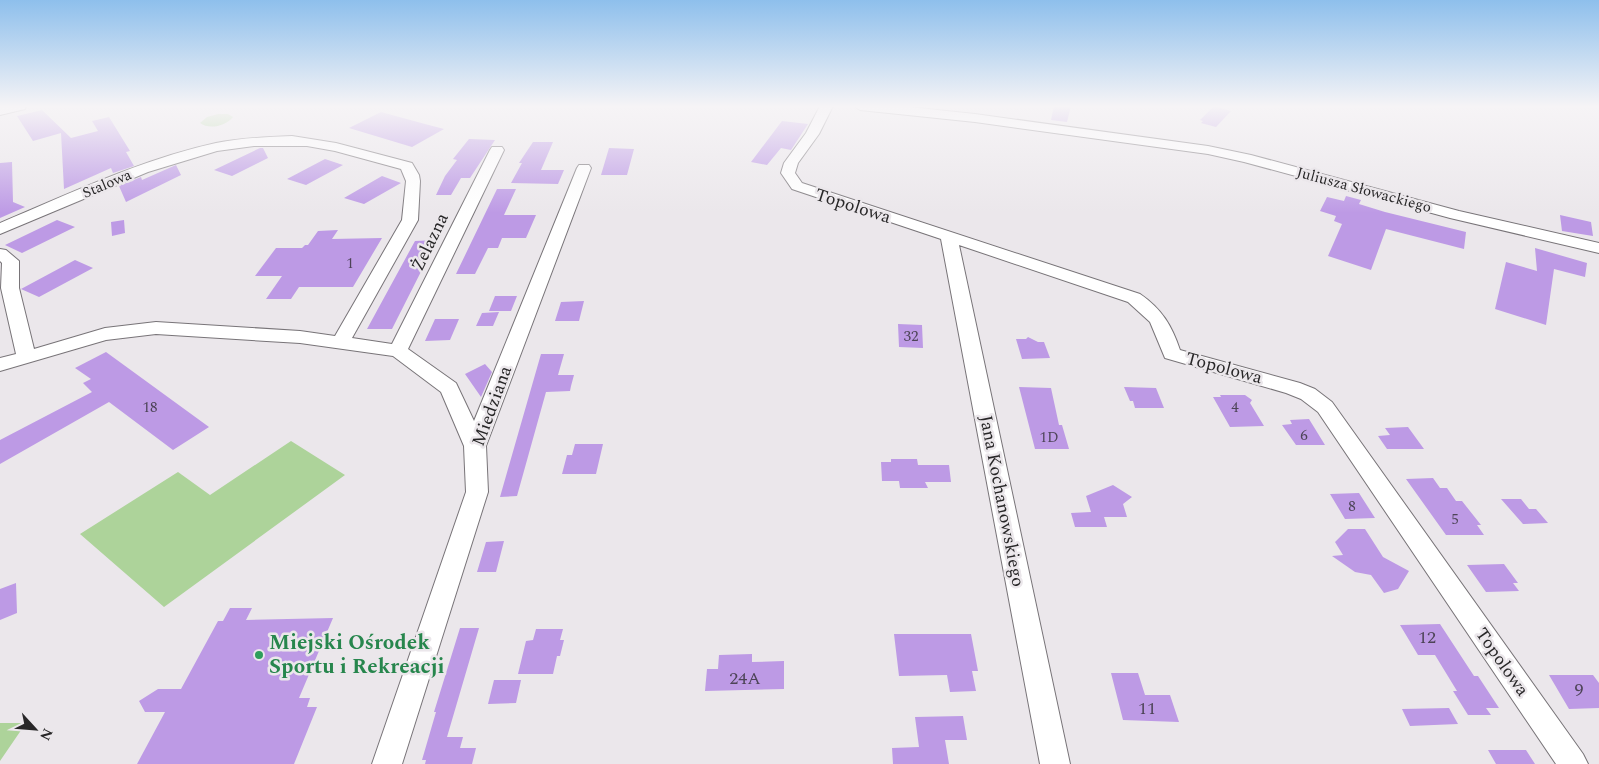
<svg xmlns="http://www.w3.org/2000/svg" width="1599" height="764" viewBox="0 0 1599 764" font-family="Spectral,serif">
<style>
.green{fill:#add39a}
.building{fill:#bd9ae5}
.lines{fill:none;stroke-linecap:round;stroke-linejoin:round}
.minor-casing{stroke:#787478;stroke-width:2}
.minor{fill:#fff;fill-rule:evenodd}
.leisure-dot{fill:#2e9e5b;stroke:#ebe7eb;stroke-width:2}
.labels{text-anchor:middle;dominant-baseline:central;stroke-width:5;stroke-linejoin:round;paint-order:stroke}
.far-street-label{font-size:15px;fill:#282728;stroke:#ebe7eb}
.number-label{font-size:15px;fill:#4d4457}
.street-label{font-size:18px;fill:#282728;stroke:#ebe7eb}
.near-number-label{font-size:18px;fill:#4d4457}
.near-leisure-label{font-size:21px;font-weight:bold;fill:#27864d;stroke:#ebe7eb;text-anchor:start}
</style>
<rect width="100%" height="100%" fill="#ebe7eb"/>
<path class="green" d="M218,114h10l5,3c-7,9 -24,13 -33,6l7,-6z
M291,441l54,34 -181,132 -84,-73 98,-62 32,23z
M0,723h26l-26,38z"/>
<path class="building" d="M1054,106h17l-4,16 -16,-2z
M1214,106l17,5 -15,16 -15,-4 2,-2 -3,-1z
M42,110l29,28 27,-7 -6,-10 17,-4 21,34 -4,1 8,14 -21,7 -2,-5 -47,21 -3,-56 -28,8 -16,-25z
M381,112l44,12 19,5 -32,18 -63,-19z
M782,121l26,3 -17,26 -10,-2 -14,17 -16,-3z
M469,139l26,1 -25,38h-9l-10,17h-15l9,-19 12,-16 -4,-1z
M533,142h20l-12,28h23l-6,14 -47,-1 11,-20h-3z
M260,148h3l5,10 -36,18 -18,-6z
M609,148l25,1 -7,26h-26z
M325,159l18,6 -37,20 -19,-6z
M12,162l1,40 12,5 -25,11v-55z
M176,165l5,10 -55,27 -7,-16 22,-9 1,3z
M382,176l19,7 -37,21 -20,-6z
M497,189h19l-12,26h32l-10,23h-24l-4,10h-10l-13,26h-19z
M1346,196l15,4 -2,4 26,8 81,20 -2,17 -78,-20 -15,41 -43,-14 14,-32 -8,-3 2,-5 -16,-5 7,-14 17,4z
M1560,215l31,7 2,14 -31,-5z
M57,220l18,7 -53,26 -17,-8z
M124,220l1,13 -13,3 -1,-14z
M338,230l-6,9 50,-1 -29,49h-54l-8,12h-25l16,-23h-27l21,-28h26l3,-3h3l10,-14z
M437,240l-45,89h-25l48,-88z
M1535,248l52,15 -2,14 -31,-8 -8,56 -51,-16 11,-47 31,9z
M75,260l18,8 -54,29 -18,-8z
M495,296h22l-6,15h-22z
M584,301l-5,20h-24l6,-19z
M499,312l-6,14h-17l6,-13z
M435,319h24l-9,21 -25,1z
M898,324l24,1 1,23 -24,-1z
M1028,337l10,5h6l6,16 -28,1 -6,-20h10z
M106,352l103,75 -36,23 -64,-48 -109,62v-24l92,-48 -9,-9 8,-4 -16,-11z
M541,354h23l-6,21h16l-3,11 -1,5 -24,1 -29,104 -17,1z
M485,364l7,8 -11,25 -16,-23z
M1019,387l32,1 8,37h3l7,24h-34z
M1124,387l32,1 8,20h-29l-2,-7h-3z
M1220,395h25l7,5 -2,3 14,23 -34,1 -17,-30h8z
M1309,419l16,26h-29l-14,-20 10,-1 -2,-4z
M1408,427l16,22h-37l-9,-13 12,-1 -5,-7z
M575,444h28l-7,30h-34l5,-19h5z
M891,459h26l1,6h31l2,17h-26l3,6h-28l-1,-7h-17l-1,-19h10z
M1433,478l7,10h7l9,13h6l19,24h-4l7,10h-38l-40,-56z
M1113,485l19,12 -9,7 4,13h-23l3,10h-32l-4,-14 20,-1 -5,-16z
M1359,493l16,25 -30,1 -15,-25z
M1501,499h20l8,10h7l12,14 -25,1z
M1348,529h17l18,28 26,14 -11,18 -14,4 -13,-18 -16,-3 -23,-16 11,-1 -8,-13z
M504,541l-8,31h-19l9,-30z
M1504,564l14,19h-5l6,8 -33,1 -19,-27z
M16,583l1,30 -17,7v-31z
M230,608h22l-6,12 87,-2 -34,80h11l-3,9h10l-23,57h-157l28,-52h-20l-6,-11 19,-12h23l37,-68h5z
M1440,624l34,52h4l21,32h-13l5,7h-23l-15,-24h4l-22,-36h-17l-18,-30z
M460,628h19l-32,109h16l-3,11h16l-4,16h-47l1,-4h-4l14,-48h-2z
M536,629h27l-3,11h4l-4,16h-3l-4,18h-35l8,-33 7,-1z
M894,634h77l7,37h-6l4,20 -26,1 -3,-17 -48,1z
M752,654v8l32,-1v28l-79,2 2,-22h11l1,-14z
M1111,673h27l7,22h25l9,27 -56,-2z
M1549,675h44l6,8v25l-30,1z
M494,680h27l-5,23 -28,1z
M1449,708l9,16 -48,2 -8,-17z
M963,716l4,24h-22l4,24h-56l-1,-16 27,-1 -4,-30z
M1488,750h38l9,14h-39z"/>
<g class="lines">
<g class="minor-casing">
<path id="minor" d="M26,106l-1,3 -25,6v-8z
M820,106h13l-14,28 -21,29 -3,10 7,10 338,111c22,15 32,32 40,56l120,33 15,6 17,13 251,352 5,10h-32l-238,-352 -17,-13 -15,-6 -121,-35 -15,-36 -22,-20 -169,-57 111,519h-30l-99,-525 -149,-50 -11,-16 3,-10 22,-30z
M854,106h46l75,8 233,32 43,9 208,56 140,32v10l-149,-35 -206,-56 -36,-8 -233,-32 -115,-12z
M292,136l44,7 76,20 7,12 1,6 -2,39 -66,118 40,6 98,-194 2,-3h10l2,3 -96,199 48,34 18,38 103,-253 2,-3h10l2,3 -105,278 2,46 -86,272h-30l94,-272 -2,-46 -23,-54 -48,-36 -93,-13 -144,-9 -50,6 -106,31v-13l16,-4 -15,-66 1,-25 -2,-2v-12l6,1 13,11v27l15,61 71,-21 51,-6 144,9 35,5 67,-116 4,-39 -5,-12 -66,-18 -28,-5h-53l-37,5 -69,21 -148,62v-11c71,-30 140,-63 216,-80 25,-5 50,-6 76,-7z"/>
</g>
<use href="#minor" class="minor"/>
</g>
<linearGradient id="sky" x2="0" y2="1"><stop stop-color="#8ebfec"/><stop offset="0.5" stop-color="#f6f4f6"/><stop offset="1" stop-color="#f6f4f6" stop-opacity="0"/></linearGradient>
<rect width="1599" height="213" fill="url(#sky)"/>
<circle class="leisure-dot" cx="259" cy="655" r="5"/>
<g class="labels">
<g class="far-street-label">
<text transform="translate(107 184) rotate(-23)">Stalowa</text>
<text transform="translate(1364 190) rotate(15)">Juliusza Słowackiego</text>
</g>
<g class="number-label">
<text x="350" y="263">1</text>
<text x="911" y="336">32</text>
<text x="150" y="407">18</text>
<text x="1235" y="407">4</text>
<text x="1304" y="435">6</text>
<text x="1049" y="437">1D</text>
<text x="1352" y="506">8</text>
<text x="1455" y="519">5</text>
</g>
<g class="street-label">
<text transform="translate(853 206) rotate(18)">Topolowa</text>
<text transform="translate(430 242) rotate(-64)">Żelazna</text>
<text transform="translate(1224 368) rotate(15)">Topolowa</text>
<text transform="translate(492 406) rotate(-70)">Miedziana</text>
<text transform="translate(1002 501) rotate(79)">Jana Kochanowskiego</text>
<text transform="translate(1502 662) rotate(55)">Topolowa</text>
</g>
<g class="near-number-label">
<text x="1427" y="637">12</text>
<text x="745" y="678">24A</text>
<text x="1579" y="689">9</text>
<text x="1147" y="708">11</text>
</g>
<g class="near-leisure-label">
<text x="269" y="643">Miejski Ośrodek<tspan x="269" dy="24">Sportu i Rekreacji</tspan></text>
</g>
</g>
<g transform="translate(35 729) rotate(116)" stroke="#ebe7eb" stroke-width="4" paint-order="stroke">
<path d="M0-4L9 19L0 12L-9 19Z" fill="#282728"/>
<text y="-8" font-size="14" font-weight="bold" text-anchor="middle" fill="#282728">N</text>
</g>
</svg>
